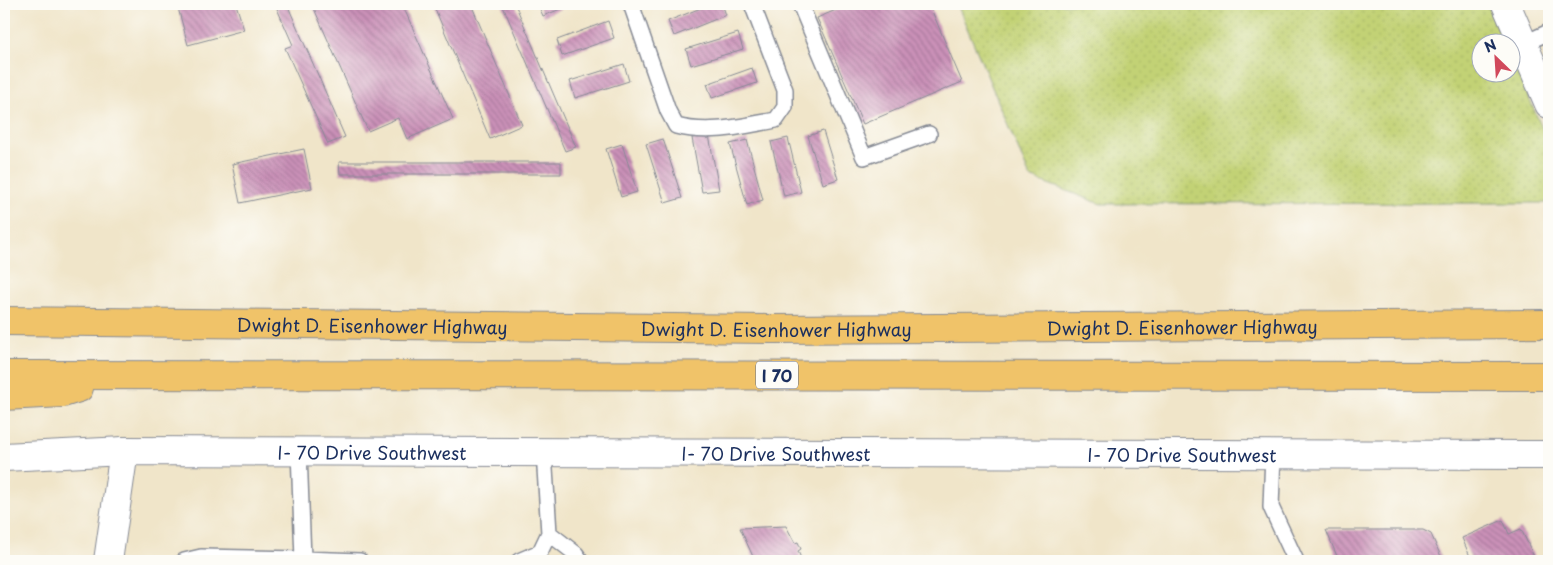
<svg xmlns="http://www.w3.org/2000/svg" width="1553" height="565" viewBox="0 0 1553 565" font-family="'Playpen Sans',sans-serif">
<style>
.grass{fill:url(#grass-dots);stroke:#6e806a}
.building{fill:url(#building-back-hatch)}
.lines{fill:none;stroke-linecap:round;stroke-linejoin:round}
.service-casing{stroke:#868a94;stroke-width:18}
.minor-casing{stroke:#868a94;stroke-width:30}
.tertiary-casing{stroke:#868a94;stroke-width:30}
.motorway-casing{stroke:#868a94;stroke-width:30}
.service{stroke:#fff;stroke-width:15}
.minor{stroke:#fff;stroke-width:28}
.tertiary{stroke:#fff;stroke-width:28}
.motorway{stroke:#f0c369;stroke-width:28}
.labels{text-anchor:middle;dominant-baseline:central;stroke-width:4;stroke-linejoin:round;paint-order:stroke}
.shield{fill:#fdfcf7;stroke:#5f6c8c;stroke-width:1}
.shield-label{font-size:16px;font-weight:bold;fill:#1b2f5e}
.street-label{font-size:18px;fill:#1b2f5e;stroke:#fdfcf7}
</style>
<defs>
<pattern id="grass-dots" width="8" height="8" patternUnits="userSpaceOnUse" patternTransform="scale(1.25)"><rect width="8" height="8" fill="#c2d275"/><path d="M2 2h.1M6 6h.1" fill="none" stroke="#a6b568" stroke-width="1.8" stroke-linecap="round"/></pattern>
<pattern id="building-back-hatch" width="6" height="6" patternUnits="userSpaceOnUse" patternTransform="scale(1.25)"><rect width="6" height="6" fill="#cb91b8"/><path d="M-1 5l2 2M0 0l6 6M5-1l2 2" fill="none" stroke="#a47799"/></pattern>
</defs>
<rect width="100%" height="100%" fill="#fdfcf7"/>
<filter id="ink" filterUnits="userSpaceOnUse"><feTurbulence type="fractalNoise" baseFrequency=".02" numOctaves="2"/><feDisplacementMap in="SourceGraphic" scale="10" xChannelSelector="R" yChannelSelector="G"/><feConvolveMatrix kernelMatrix="1 2 1 2 8 2 1 2 1" color-interpolation-filters="sRGB"/></filter>
<filter id="wash" filterUnits="userSpaceOnUse"><feTurbulence type="fractalNoise" baseFrequency=".0096" numOctaves="4" result="noise"/><feDisplacementMap in="SourceGraphic" scale="20" xChannelSelector="R" yChannelSelector="G"/><feGaussianBlur stdDeviation="1.12" result="paint"/><feColorMatrix in="noise" values="0 0 0 0 0 0 0 0 0 0 0 0 0 0 0 0 0 1.4 0 .05"/><feComposite in="paint" operator="in"/></filter>
<g filter="url(#wash)">
<rect width="100%" height="100%" fill="#f0e5c9"/>
<path class="grass" d="M957,4h530l17,38h-24v30h30l1,-15 38,87v59l-448,1 -71,-27z"/>
<g id="blocks">
<path class="building" d="M177,4h59l8,26 -56,15z
M275,4h12l58,133 -17,7 -43,-96 8,-3z
M312,4h90l51,115 -46,20 -9,-21 -30,13z
M433,4h38l51,121 -32,14z
M502,4h13l61,143 -11,4z
M538,4h35l-30,12z
M711,4h11l4,11 -52,21 -6,-15z
M850,4h79l33,78 -99,42 -46,-106z
M608,21l6,17 -52,18 -5,-16z
M738,33l5,16 -52,16 -5,-16z
M624,64l5,17 -54,17 -5,-17z
M752,68l5,15 -45,15 -5,-14z
M823,131l15,48 -15,5 -15,-48z
M709,135l10,55 -17,2 -10,-54z
M788,138l13,54 -17,4 -13,-54z
M663,139l19,59 -17,5 -19,-59z
M747,140l16,60 -16,5 -17,-61z
M622,144l15,48 -16,5 -15,-48z
M304,149l8,39 -72,15 -8,-39z
M339,162h222v12h-221z
M1503,520l6,14 12,-5 15,32h-64l-10,-23z
M786,526l9,17 3,-1 3,7 -3,2 4,10 5,-2 1,2h-53l-15,-33z
M1326,530h97l8,4 12,27h-104z"/>
</g>
</g>
<g filter="url(#ink)">
<use href="#blocks" fill-opacity="0" stroke="#868a94" stroke-width="1"/>
<g class="lines">
<g class="service-casing">
<path id="service" d="M631,4l37,107 8,15c33,9 66,0 100,-6l9,-13v-17l-33,-86
M800,4l64,153 65,-23
M1523,44l26,-12
M299,451l4,108 57,2
M1273,454l-2,53 25,54
M549,533l27,21 5,7
M184,561l17,-4 102,2
M519,561l21,-9 9,-19 -5,-81"/>
</g>
<g class="minor-casing">
<path id="minor" d="M1506,4l43,100
M108,561l16,-110"/>
</g>
<g class="tertiary-casing">
<g id="tertiary">
<path id="s1" d="M4,457l120,-6 1425,4"/>
</g>
</g>
<g class="motorway-casing">
<g id="motorway">
<path id="s2" d="M4,321l768,8 777,-5"/>
<path d="M4,375l1545,1"/>
<path d="M4,396l59,-3 16,-5"/>
</g>
</g>
<use href="#service" class="service"/>
<use href="#minor" class="minor"/>
<use href="#tertiary" class="tertiary"/>
<use href="#motorway" class="motorway"/>
</g>
</g>
<g class="labels">
<rect class="shield" x="756" y="361.5" width="42" height="27" rx="4"/>
<g class="shield-label">
<text x="777" y="375">I 70</text>
</g>
<g class="street-label">
<text stroke="none"><textPath href="#s2" startOffset="368">Dwight D. Eisenhower Highway</textPath></text>
<text stroke="none"><textPath href="#s2" startOffset="1178">Dwight D. Eisenhower Highway</textPath></text>
<text stroke="none"><textPath href="#s2" startOffset="772">Dwight D. Eisenhower Highway</textPath></text>
<text stroke="none"><textPath href="#s1" startOffset="368">I- 70 Drive Southwest</textPath></text>
<text stroke="none"><textPath href="#s1" startOffset="772">I- 70 Drive Southwest</textPath></text>
<text stroke="none"><textPath href="#s1" startOffset="1178">I- 70 Drive Southwest</textPath></text>
</g>
</g>
<rect width="1553" height="565" fill="none" stroke="#fdfcf7" stroke-width="20"/>
<g transform="translate(1496 58) rotate(335)"><circle r="24" fill="#fdfcf7" stroke="#a3aaba"/>
<path d="M0-4L9 19L0 12L-9 19Z" fill="#d1495b"/>
<text y="-8" font-size="14" font-weight="bold" text-anchor="middle" fill="#1b2f5e">N</text>
</g>
</svg>
